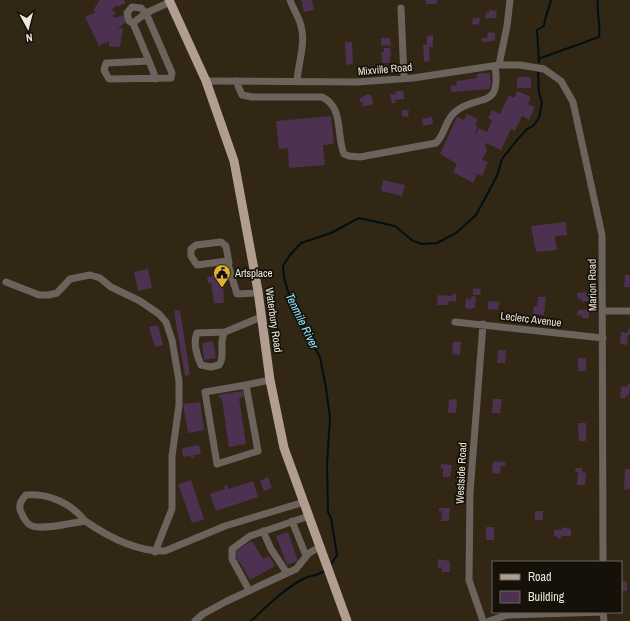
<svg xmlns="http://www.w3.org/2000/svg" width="630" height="621" viewBox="0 0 630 621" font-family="'Archivo Narrow',sans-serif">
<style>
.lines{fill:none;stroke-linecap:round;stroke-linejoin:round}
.stream{stroke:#011014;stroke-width:2}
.building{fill:#4c3150}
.minor{stroke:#6d635d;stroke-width:7}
.major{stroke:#b19e90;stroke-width:9}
.labels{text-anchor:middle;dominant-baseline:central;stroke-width:3.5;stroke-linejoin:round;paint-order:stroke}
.street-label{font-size:11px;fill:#ede7db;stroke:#151108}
.poi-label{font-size:11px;fill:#ede7db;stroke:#151108;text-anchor:start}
.water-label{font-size:12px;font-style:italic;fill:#8ce8ff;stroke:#151108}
</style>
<rect width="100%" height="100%" fill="#312714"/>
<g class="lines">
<path class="stream" d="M538,59l61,-22c2,-13 -3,-25 -1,-37
M539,62l-2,-32 7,-4c1,-10 5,-17 7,-26
M330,566l7,-11 -6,-37 -3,-6 -1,-48 3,-46 -4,-30 -6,-31 -17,-30 -12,-26 -7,-23 -1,-12 7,-11 11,-12 30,-10 28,-15 36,8 18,15 9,3 15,-1 19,-10 20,-18 21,-39 5,-17 15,-19 10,-11 6,-3 6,-8 3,-16 -3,-9 -1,-21
M251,621c16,-15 34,-33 54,-43 7,-3 14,-2 20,-8"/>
</g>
<path class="building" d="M100,0h24l2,3 -10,4v-2l-4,5 4,3 -3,3 3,2 6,-3 4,2 -1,6 -7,5h5l-3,19 -11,-1v-5l-10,5 -14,-29 11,-5 -3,-2z
M301,0h11l2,10 -10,2z
M426,0h11v4h-11z
M489,10l8,1 -1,7h-11l1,-6 3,1z
M473,18h7l-1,7 -7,-1z
M488,32l7,1v8l-14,1 1,-4h5z
M433,35v12h-4l1,14 -6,1 -1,-17 4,-1v-8z
M381,38h9l1,8 -10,-1z
M345,42h7l1,22 -7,1z
M384,48h6l1,6 -2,9h-7l-1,-11h3z
M490,73l1,12 -2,4 -38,3v-6l6,-1 -1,-4 21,-3v-4z
M517,77h14v11h-14z
M395,91h8l1,8 -9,1 1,3h-4l-2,-9h6z
M517,91l14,6 -3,7 7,3 -6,13 -7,-4 -7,15 -4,-2 -10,21 -15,-7 -1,2 2,5 -5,10 6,2 -6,14 -10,-4 5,3 -4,8 -20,-11 4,-8 -17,-10 17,-37 7,3 3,-6 11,5 -3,6 3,1 -4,10 5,-8 8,4 5,-12 -4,-2 4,-8 8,4 9,-19 5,3z
M368,94l4,2 1,8 -11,3 1,-5h-3v-4z
M402,110h7l-1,7 -6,-1z
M331,116l3,28 -11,1 2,20 -36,3 -1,-20 -9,1 -3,-28z
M432,117l1,7 -10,2 -1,-7z
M383,180l22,5 -3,11 -21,-5z
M566,222l1,13 -12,1 2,14 -21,2 -5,-26z
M591,268h7v12h-7z
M148,269l4,19 -14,3 -4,-19z
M216,275l4,1 1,5 2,-1 1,23h-10l-3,-20h-3l-1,-6z
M625,275h4l1,3v9h-6z
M473,288l8,1 -1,6h-7z
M588,292l1,9 -7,1 -1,-3h-3l-1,-6z
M452,294h4v8l-7,-1 -1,4h-11l1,-10 14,1z
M472,296l4,1 -1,11 -7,1 -3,-2 1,-8 1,-1 3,2z
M538,297h8l-2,18 -11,-1 1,-8h3z
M490,301l10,1 -3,8 -9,-1v-7z
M589,309v9h-7v-3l-5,1 1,-6z
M180,310l10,65 -5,1 -11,-65z
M158,325l5,20 -8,2 -6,-20z
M628,329h2v6h-2l-1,10 -7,-1 1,-12 7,1z
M213,341l3,17 -12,2 -2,-17z
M453,342h8l-1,13 -8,-1z
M498,350h8l-1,13h-8z
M578,358h8v13h-8z
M628,384h2l-1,11 -4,2v2l-5,-1 1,-11 7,-1z
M243,391l1,6 -5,1 7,46 -17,3 -7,-47 -4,-5z
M454,399l3,1 -1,13h-8l1,-13z
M493,399h9l-2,14h-8z
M200,402l4,28 -16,3 -5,-29z
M578,423h8v18h-7z
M199,445l2,9 -8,1 1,3h-3v-2l-8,1 -1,-9z
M493,461l12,1v4h-4l-1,8 -8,-1z
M441,464l11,1 -2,12h-7v-9h-3z
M576,468h6v4l4,1 -1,12h-8l1,-13h-3z
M625,469h5v20l-6,1z
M268,477l4,11 -8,3 -4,-10z
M191,480l13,39 -12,4 -14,-39z
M253,481l5,16 -42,14 -6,-17 15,-5 -1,-3 3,-1 1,4z
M439,508h11l-1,13h-8l1,-10h-3z
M535,511h8v9h-8z
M486,527h8v13h-8z
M562,527l9,2v7h-10v2h-4v-2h-3v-6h8z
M288,532l10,29 -11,4 -11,-29z
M252,541l11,18 6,-3 6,10 -25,14 -11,-19 -2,2 -1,-2 2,-1 -5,-8z
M438,559l12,2v11h-8v-4h-4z
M621,581h6v10h-6z"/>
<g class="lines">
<path class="minor" d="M290,0c3,9 9,17 11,26 5,18 -3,37 -4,56
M401,8l3,70
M133,23l-4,-2 -2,-8 5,-6 9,1 5,5 26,60 -1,5 -62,1 -5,-9 2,-7h2l41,-2 -16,-38 13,-10 24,-11
M149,61l7,18
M499,65l8,-39 3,-26
M206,81l151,1 56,-4 86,-13h21l24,4 17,12 12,21 29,133 1,327
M236,81l6,14 10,2h70c22,10 14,38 22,57l5,2 11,1 76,-14c9,-8 9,-23 19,-31 21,-19 47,0 40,-46
M229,263l-3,-17 -5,-4 -25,3 -5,4v7l6,9 30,-4 10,33 21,-1
M6,282l33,13h10l8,-2 13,-14 20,-4 10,3 11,9 29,14 19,13 7,8 6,18 7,41v24l-7,51v53l-17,43
M604,311h26
M455,322l148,16
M483,324l-13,169 -1,87 14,41
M225,332l-28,1c-4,9 0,23 4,32l10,2 8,-2c7,-9 -1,-23 6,-33l36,-15
M246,385l-41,7 12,72 41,-13 -12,-66 24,-5
M85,521c-14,-18 -37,-28 -59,-26 -5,5 -8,11 -5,17 2,5 5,12 11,14 12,4 40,-3 53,-5 22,15 53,31 80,30l60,-25 79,-24
M292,521l14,35
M263,531l8,18 16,24
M249,590l-17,-31v-10l18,-13 59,-20
M603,612l1,9
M195,621l8,-7 24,-13 69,-32 13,-16 11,-6
M489,621l18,-6 96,-3"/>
<path class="major" d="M169,0l37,81 28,80 24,130 12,89 14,68 63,173"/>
</g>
<defs>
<g id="civic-pin" transform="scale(0.9)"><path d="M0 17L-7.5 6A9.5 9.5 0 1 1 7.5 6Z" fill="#ddb233" stroke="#151108"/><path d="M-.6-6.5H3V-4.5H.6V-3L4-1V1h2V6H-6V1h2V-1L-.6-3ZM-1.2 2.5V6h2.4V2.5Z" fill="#111"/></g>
</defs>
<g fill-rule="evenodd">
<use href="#civic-pin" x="222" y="273"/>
</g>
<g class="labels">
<g class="street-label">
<text transform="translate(385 69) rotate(-5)">Mixville Road</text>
<text transform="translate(592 285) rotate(-91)">Marion Road</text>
<text transform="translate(531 319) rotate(7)">Leclerc Avenue</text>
<text transform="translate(274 320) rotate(82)">Waterbury Road</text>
<text transform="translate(461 473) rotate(-87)">Westside Road</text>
</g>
<g class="poi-label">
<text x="235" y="273">Artsplace</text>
</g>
<g class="water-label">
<text transform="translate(302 321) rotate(64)">Tenmile River</text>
</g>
</g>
<rect x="492" y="561" width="130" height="52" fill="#151108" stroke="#6b675c"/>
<rect x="500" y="574" width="20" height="6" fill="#b19e90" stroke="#6b675c"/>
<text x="528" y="581" font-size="12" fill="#ede7db">Road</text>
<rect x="500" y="591" width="20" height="12" fill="#4c3150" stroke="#6b675c"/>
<text x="528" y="601" font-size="12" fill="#ede7db">Building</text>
<g transform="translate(28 28) rotate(173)" stroke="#151108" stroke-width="3" paint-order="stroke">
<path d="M0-3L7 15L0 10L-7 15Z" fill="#ede7db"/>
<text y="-6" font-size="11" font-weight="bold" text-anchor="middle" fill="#ede7db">N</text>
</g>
</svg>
